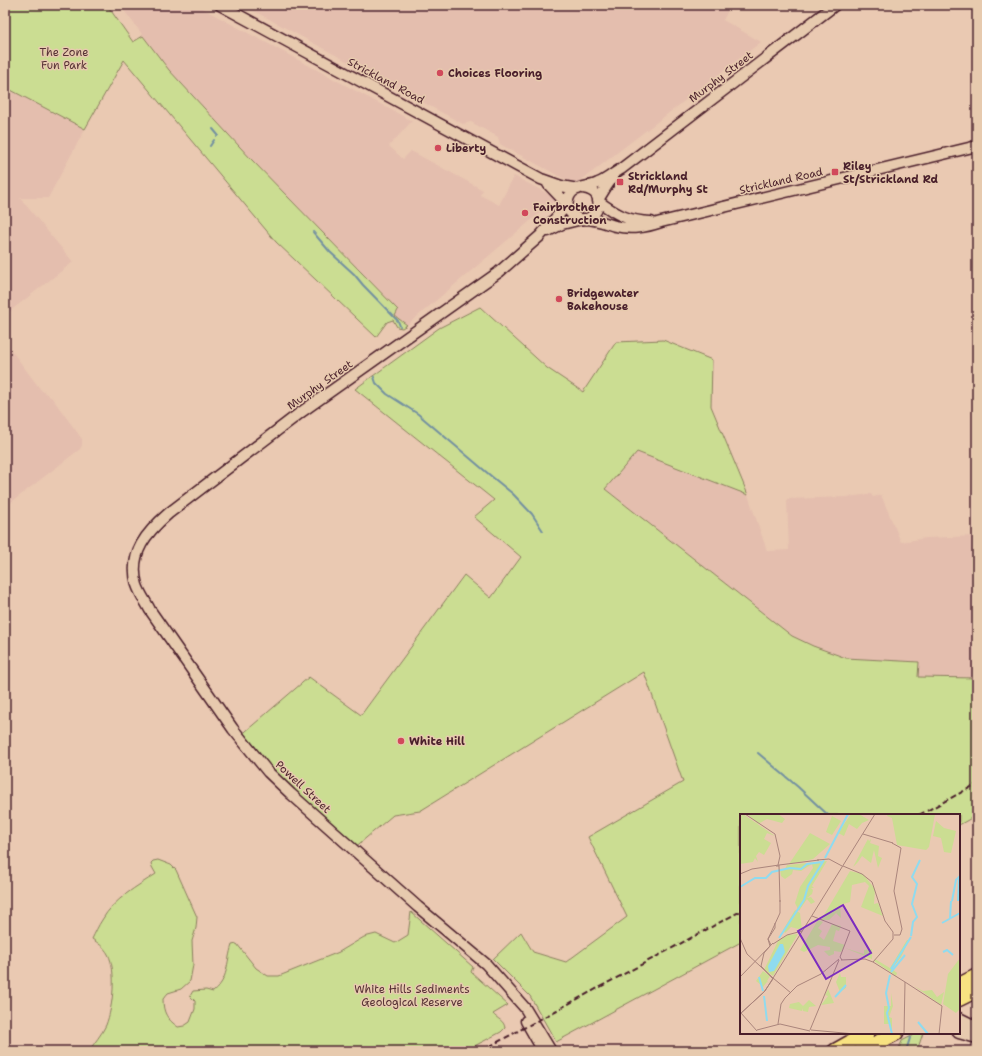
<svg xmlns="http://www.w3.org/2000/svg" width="982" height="1056" viewBox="0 0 982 1056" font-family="'Shantell Sans',sans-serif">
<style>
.built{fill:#e4beae}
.green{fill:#cbdd92;stroke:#8a7e5e}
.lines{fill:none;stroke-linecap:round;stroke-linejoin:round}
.stream{stroke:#7390a1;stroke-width:2}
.tertiary-casing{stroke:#4a1f2b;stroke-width:13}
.secondary-casing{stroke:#4a1f2b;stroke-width:15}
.trunk-casing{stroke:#4a1f2b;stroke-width:17}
.tertiary{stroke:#e7caae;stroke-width:10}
.secondary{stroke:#e7caae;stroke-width:12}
.trunk{stroke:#f8e281;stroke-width:14}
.rail{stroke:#4a1f2b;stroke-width:2;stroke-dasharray:6 3;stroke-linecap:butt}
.poi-dot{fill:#d1495b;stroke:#e7caae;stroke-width:1.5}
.labels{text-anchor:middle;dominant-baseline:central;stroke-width:3;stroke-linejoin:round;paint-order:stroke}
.park-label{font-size:11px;fill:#573235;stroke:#e7caae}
.poi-label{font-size:11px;font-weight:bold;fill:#4a1f2b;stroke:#e7caae;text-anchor:start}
.street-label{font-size:11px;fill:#4a1f2b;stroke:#e7caae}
.inset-river{fill:none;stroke:#8fdbef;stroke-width:2}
.inset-road{fill:none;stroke:#aa857c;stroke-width:1}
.view{fill:#7b2cbf;fill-opacity:0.15;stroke:#7b2cbf;stroke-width:2}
.inset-edge{fill:none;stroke:#4a1f2b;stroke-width:2}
</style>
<rect width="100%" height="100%" fill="#eac9b2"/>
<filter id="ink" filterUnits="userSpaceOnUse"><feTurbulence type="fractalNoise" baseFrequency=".025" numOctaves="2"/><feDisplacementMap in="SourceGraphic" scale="8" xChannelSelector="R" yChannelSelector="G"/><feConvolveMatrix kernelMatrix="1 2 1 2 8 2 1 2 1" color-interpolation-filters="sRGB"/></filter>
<g filter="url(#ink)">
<path class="built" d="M120,5h76l216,116 -23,25 14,13 8,-8 72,39 -3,5 19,10 15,-29 40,21 1,3 -148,125 -12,-9 3,-6 -147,-151 -82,-89z
M243,5h488l-8,15 38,22 -169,130 -15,11 -7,-1 -70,-38 -2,-7 -27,-15 -8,2z
M5,87l80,42 -37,69h-28l53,64 -68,53z
M5,342l36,48 11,8 30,41v6l-2,4 -75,58z
M637,452l111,43 19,56 22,-1 -2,-51 60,-2 24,-3 2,3 8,-2 20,47 25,-4 51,-2v142l-59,-1 1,-15 -73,-4 -33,-12 -21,-10 -187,-147z"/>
<path class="green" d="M5,5h102l26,37 10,-6 26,34 82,89 147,151 -3,6 12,9 -5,3 -5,-1 -4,-7 -6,2 -11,15 -100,-95 -152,-182 -39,69 -80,-42z
M480,307l67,61 36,24 33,-50 47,-2 49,20 -1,46 37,89 -111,-43 -32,37 187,147 21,10 33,12 73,4 -1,15 59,1v137l-18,10v-10h-218v127l-185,100 -26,-46 -37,-37 28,-27 12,20 33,10 61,-45 -39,-80 95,-55 -39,-110 -224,139 -27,4 -40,34 -114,-112 70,-60 52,38 103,-140 27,23 30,-41 -47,-40 20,-17 -139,-111 84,-61z
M158,860l13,5 5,5 21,47 -1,11 -4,13 1,24 -3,16 -9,8 -13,4 -5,6c0,14 4,20 15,28l6,-1 6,-4 5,-13v-8l-5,-5 3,-5 13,-1 7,2c16,-13 13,-29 19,-47l5,-1 19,24 12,8h11l60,-24 25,-15 12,-3 19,9 13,-8 3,-23 62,55 -2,5 37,33 -15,9c4,5 11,6 12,14l-4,4 -36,19h-376c5,-8 13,-17 17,-26 7,-18 11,-54 2,-71 -4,-7 -10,-11 -16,-15 3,-6 6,-13 10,-19 12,-21 34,-33 54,-46l-4,-7 -1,-4 2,-2z
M917,1033h6l-6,18h-19l4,-10z"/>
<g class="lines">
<path class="stream" d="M213,129l5,6 -1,1
M210,146l4,-6
M313,232l17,20 24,22 9,11 35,36 2,5
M374,377l2,6 11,11 31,20 73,62 22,18 19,20 11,17
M758,753l40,34 30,28
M906,1051l4,-13"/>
<g class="tertiary-casing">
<path id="tertiary" d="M220,5l321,174 20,7 17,3
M548,184l19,20
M583,188c31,4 9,46 -11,26 -4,-3 -5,-9 -4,-14 1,-4 3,-8 7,-10 6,-4 16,-3 23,-7 8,-3 16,-10 23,-14l214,-164
M598,200l8,-13 7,-10
M598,201c19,14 30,20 53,21
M585,219c11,0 20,4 30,7 17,4 31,1 46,-4l316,-76
M548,231l14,-7 20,-5
M526,1021l17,30
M551,1051l-26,-43 -39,-44 -68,-57 -127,-113 -23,-22 -35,-43 -83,-119c-4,-8 -10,-16 -13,-25 -9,-32 10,-53 32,-72l131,-100 199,-141 41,-36 27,-31"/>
</g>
<g class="secondary-casing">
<path id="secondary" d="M959,1019l18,9
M959,1032l18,5"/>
</g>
<g class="trunk-casing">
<path id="trunk" d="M959,985l18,-9
M959,999l18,-9
M835,1051l32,-18
M862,1051l34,-18"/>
</g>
<use href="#tertiary" class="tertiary"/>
<use href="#secondary" class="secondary"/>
<use href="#trunk" class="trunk"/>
<path class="rail" d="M919,815l58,-31
M481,1051l260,-140"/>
</g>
</g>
<g class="poi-dot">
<circle cx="440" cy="73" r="4"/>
<circle cx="438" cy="148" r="4"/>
<rect x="831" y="168" width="8" height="8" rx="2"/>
<rect x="616" y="178" width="8" height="8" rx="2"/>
<circle cx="525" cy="213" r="4"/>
<circle cx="559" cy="299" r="4"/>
<circle cx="401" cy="741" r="4"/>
</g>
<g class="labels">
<g class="park-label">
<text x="64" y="52">The Zone<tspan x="64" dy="13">Fun Park</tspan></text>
<text x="412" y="989">White Hills Sediments<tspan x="412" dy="13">Geological Reserve</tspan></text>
</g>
<g class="poi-label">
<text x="448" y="73">Choices Flooring</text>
<text x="446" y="148">Liberty</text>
<text x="843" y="166">Riley<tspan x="843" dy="13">St/Strickland Rd</tspan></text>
<text x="628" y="176">Strickland<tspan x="628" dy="13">Rd/Murphy St</tspan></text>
<text x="533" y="207">Fairbrother<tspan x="533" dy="13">Construction</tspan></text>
<text x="567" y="293">Bridgewater<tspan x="567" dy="13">Bakehouse</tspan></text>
<text x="409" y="741">White Hill</text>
</g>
<g class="street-label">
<text transform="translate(721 77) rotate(-37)">Murphy Street</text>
<text transform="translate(386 81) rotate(28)">Strickland Road</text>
<text transform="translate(781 181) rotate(-13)">Strickland Road</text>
<text transform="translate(320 385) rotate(-35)">Murphy Street</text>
<text transform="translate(303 787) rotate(43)">Powell Street</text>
</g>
</g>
<g transform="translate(740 814)">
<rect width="220" height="220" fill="#eac9b2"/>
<path d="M3,0l32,22 -8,-3 -3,6 7,4 -7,12 -5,-3 -3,4 2,6 -3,-4 -2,4 -13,2v-47zM7,0h31l7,5 -3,4 -15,-4 -9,5zM111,0h8l10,6 -7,3 -5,6 -8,-5 -5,12 -6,-3zM148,0h47l-6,33 -3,3 -29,-5 -5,-27 -5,-2zM92,2l9,5 -9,14 -6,-3zM196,7l8,7 12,3 -5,22 -7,-1 -3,-14 -8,-2zM70,19l20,11 -17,15 -24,5zM128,25l1,2 2,-2 -1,4 9,3 -1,10 4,2 -4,10 -4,-18 -3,13 -9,-7 -4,6 -5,5zM87,47l-15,25 2,2h-3l2,2 -1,4 -5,4 4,-1 4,5 -4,2 -4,-5 -8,12 -4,-8 5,-16 13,-19 -1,-4 -11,7 -8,-1 -1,4 -7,5 -4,-3 -1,-7h5l2,-4zM110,57l13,3 12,15 -1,15 4,-1 5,13 -22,-9 8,-21 -4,-4 -13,3 -2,17 -10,3 1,13 -5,-5 -7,7h-8zM55,96l5,3 2,17 -11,-3 -6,6 -2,-3zM78,106l5,2 -5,6 4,3 -3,5 5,4 8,-16 9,2 -2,5 -3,-1 -3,11 12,4 -4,7 -7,-1v3l-5,2 -5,-5 6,-1v-3l-12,-2 -14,7 -4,-2zM58,120l-25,42 -9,-6 14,-29 10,-6zM167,126h2l-8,17 -9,12 5,4 -1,3 -22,-15 1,-2 15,9zM105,134l19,6v-4l8,-1v10zM220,144v51l-4,4 -13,-9 5,-30zM23,157l7,5 -3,5 2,2 -2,-1 -4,5v5l-2,-7 -5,-4zM100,159l1,4h5v11l-6,4 -4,-10zM174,172l9,5 9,-1 5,7 7,-5 -3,13zM88,175l6,14 -13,2 7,-9 -3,-1zM151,179l2,13 -4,11 3,1v16l-2,-10h-6v-18h7zM69,186l7,6 -7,1 -1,5 -5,-1v-3l-1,3 -13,-3 1,-4 9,-2 4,4z" fill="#cbdd92"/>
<path d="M40,130h3l2,8 -11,19 -5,1 -1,-6z" fill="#8fdbef"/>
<path class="inset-river" d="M85,44l23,-44M0,73l15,-9h11l6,-6 18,-4 11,1 6,-5 15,-2M212,87l4,-21 4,-4M218,87l1,-22M210,105l1,-18M202,109l18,-10M171,122l2,-14 4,-5 -5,-13 5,-20 -5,-7 8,-17M39,124l25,-38 4,-14 16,-26M203,138l4,-2 6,5M151,155l20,-32M151,158l14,-17M150,161l-4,18 3,15 -2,5 5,21M19,163l4,14M24,182l3,25M95,183l11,-12M178,208l10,12"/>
<path class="inset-road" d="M5,0l30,20 5,22 -2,9M123,20l30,9M152,29l9,5 -7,43 8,38 -2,6h-6M77,46l12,-1 13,7M39,51l40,-5M39,52l1,36M103,52l19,8 10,8 13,39 8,11v7l-20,23 32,20 -1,52M0,60l12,-5 27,-4v1h-3M72,102l38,15 -10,26 2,3M47,121l15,-4M0,124l7,16 26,24M33,130l14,-9M31,131l-3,-6 12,-26v-13M101,146l24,-1 8,3M0,163l33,-34M33,164l18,15M165,168l37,24M1,199l16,18M0,200l25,-23 110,-177M0,200l24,-22 9,-13 -12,-13 3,-13 6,-7 -2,-7 7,-11v-5M38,210l3,-20 4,-6 12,-12 24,-12 18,-15M17,216l23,-6 30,7M70,216l29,-70M71,216l44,4M199,220l3,-28"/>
<path class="view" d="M103,91l28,48 -45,26 -28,-48z"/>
<rect width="220" height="220" class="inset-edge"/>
</g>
<rect width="982" height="1056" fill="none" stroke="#e7caae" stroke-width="20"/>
<rect x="10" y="10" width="962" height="1036" fill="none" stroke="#4a1f2b" stroke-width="1.5" filter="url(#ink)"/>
</svg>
